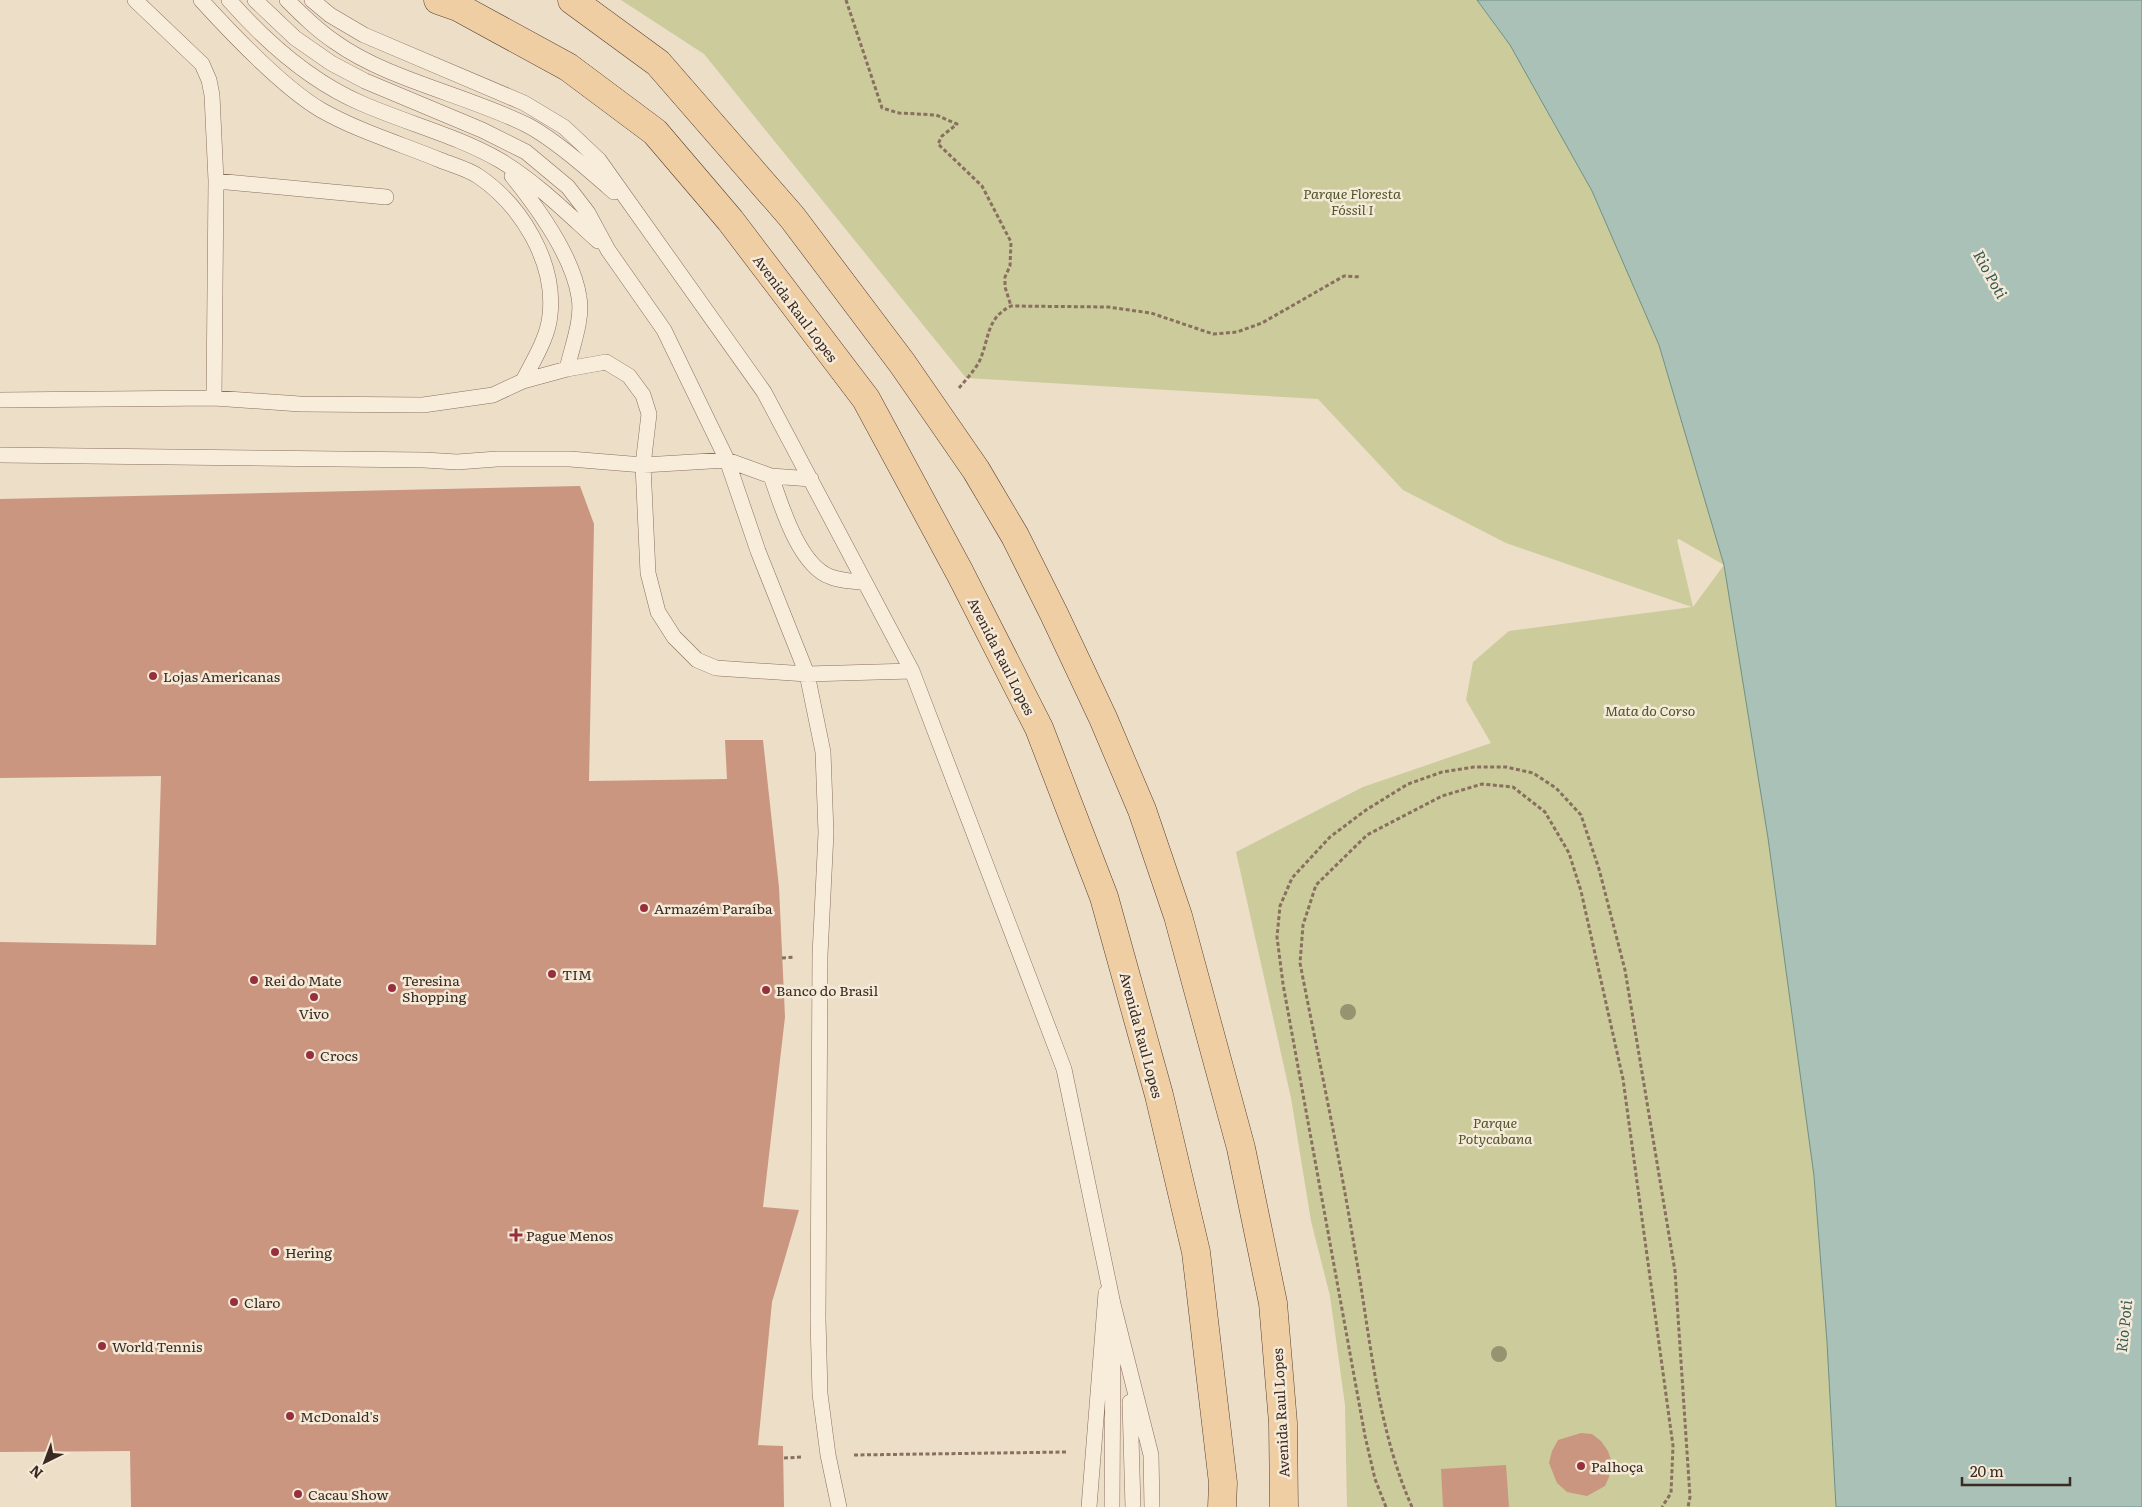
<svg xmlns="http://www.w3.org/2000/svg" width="2142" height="1507" viewBox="0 0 2142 1507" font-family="Literata,serif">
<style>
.green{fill:#cbcb9c;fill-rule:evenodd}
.water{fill:#a9c1b7;stroke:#6f9084}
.building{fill:#ca9680}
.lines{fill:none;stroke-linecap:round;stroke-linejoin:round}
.lane-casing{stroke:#89705e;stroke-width:16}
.primary-casing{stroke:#573f31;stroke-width:29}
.path{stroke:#89705e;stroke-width:3;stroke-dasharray:4 2.5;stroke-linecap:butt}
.lane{stroke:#f8ecdb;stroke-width:15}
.primary{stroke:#eecea2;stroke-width:28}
.tree{fill:#969370}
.poi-dot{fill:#96303c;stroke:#f5e9d8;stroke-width:2}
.labels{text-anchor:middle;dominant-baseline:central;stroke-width:5;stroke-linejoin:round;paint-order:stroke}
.park-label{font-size:14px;font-style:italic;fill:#4f5528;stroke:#f5e9d8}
.street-label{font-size:14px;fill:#3a2a21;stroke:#f5e9d8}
.poi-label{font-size:14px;fill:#3a2a21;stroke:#f5e9d8;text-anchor:start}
.water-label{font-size:15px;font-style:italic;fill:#315952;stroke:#f5e9d8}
</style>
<rect width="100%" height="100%" fill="#eddec8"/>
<path class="green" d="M621,0h856l33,45 82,146 67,154 65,220 44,273 46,338 13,166 9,165h-489l-2,-102 -15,-109 -19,-75 -20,-123 -55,-246 127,-65 128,-44 -25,-43 7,-38 36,-31 183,-24 -186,-64 -103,-53 -85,-91 -352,-21 -262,-324zM1679,539l45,26 -31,42 -16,-67z"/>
<path class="water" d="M1477,0h665v1507h-306l-9,-165 -13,-166 -46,-338 -44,-273 -65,-220 -67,-154 -82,-146z"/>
<path class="building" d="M580,486l14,38 -5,257 138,-2 -2,-39h38l16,147 6,130 -22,190 36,3 -27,92 -14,143 25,1 1,61h-653l-1,-56 -130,1v-510l156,3 5,-169 -161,2v-279z
M1581,1433l11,1 9,7 7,10 3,9 -2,17 -4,9 -18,10 -20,-4 -10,-9 -8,-20 3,-12 6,-11z
M1506,1465l3,42h-66l-2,-38z"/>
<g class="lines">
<g class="lane-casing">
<path id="lane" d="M135,0l67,64 7,16 3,15 4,86 -2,217
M201,0c31,34 81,87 120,110 37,21 80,34 119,50 12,5 28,9 38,16 43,29 78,86 72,139 -2,23 -17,46 -27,66
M229,0c37,42 82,82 134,104 46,20 95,32 138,57 35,21 66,52 97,80
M255,0l40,38 36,25 34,18 117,49 44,22 42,35 20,26 20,37 56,80 63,130 31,91 49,123 16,78 3,81 -6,122 -2,364 2,75 8,61 11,52
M287,0c15,15 30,30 48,42 53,38 132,53 192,83 27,14 63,46 87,67
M312,0l18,15 34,20 160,68 40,24 35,33 165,232 148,279 152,398 49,235 38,151 1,52
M512,176c25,31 61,81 67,121 4,23 -7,49 -12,72
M216,181l170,16
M0,400l214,-2 86,6 123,1 70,-10 30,-14 44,-12 39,-7 23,14 14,19 6,19 -6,51 5,108 10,39 16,25 23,23 19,8 91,6 105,-3
M0,455l424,5 33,2 40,-3h73l73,6 84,-5 44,16 40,3
M771,476c10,29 28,90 60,101 10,4 23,4 34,6
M1130,1402l3,105
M1089,1507l17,-214
M1112,1507l1,-176"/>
</g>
<g class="primary-casing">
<path id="primary" d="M438,0l20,7 110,60 87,65 75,88 136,179 94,174 79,155 65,169 55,198 37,157 27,231 -1,24
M572,0l86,63 134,154 110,146 74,107 39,66 39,78 49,104 39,92 36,106 63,232 32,155 10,120 1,84"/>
</g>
<path class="path" d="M846,0l36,108 17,5 37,2 21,9 -15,12 -4,8 44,42 29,56 -1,24 -5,11v10l6,19
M959,388c6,-7 15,-17 20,-26 11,-23 6,-43 32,-56l97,1 28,4 15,2 62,21 24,-2 25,-9 82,-47 17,1
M782,958l13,-1
M854,1455l214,-3
M784,1458l19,-1
M1386,1507l-11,-28 -10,-43 -82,-452 -6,-47 3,-31 12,-28 38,-41 36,-27 42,-26 34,-12 32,-5h32l27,6 23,15 25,27 18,54 26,101 50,301 15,226 -2,10
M1412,1507c-35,-79 -41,-166 -56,-250 -16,-99 -37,-196 -56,-294l3,-38 13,-40 51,-50 75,-39 40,-12 31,3 32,25 24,41 12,38 42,188 50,367 -2,47 -9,14"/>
<use href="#lane" class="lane"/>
<use href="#primary" class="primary"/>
</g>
<g class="tree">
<circle cx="1348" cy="1012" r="8"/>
<circle cx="1499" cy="1354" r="8"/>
</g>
<g class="poi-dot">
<circle cx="153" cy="676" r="5"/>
<circle cx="644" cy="908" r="5"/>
<circle cx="552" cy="974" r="5"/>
<circle cx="254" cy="980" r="5"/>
<circle cx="392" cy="988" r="5"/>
<circle cx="766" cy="990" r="5"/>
<circle cx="314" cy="997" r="5"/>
<circle cx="310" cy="1055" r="5"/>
<path d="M513.5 1227.5h5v5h5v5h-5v5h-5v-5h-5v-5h5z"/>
<circle cx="275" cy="1252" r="5"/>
<circle cx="234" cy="1302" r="5"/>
<circle cx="102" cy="1346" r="5"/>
<circle cx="290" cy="1416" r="5"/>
<circle cx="1581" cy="1466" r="5"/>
<circle cx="298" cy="1494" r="5"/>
</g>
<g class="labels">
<g class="park-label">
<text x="1352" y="193">Parque Floresta<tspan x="1352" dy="16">Fóssil I</tspan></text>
<text x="1650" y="710">Mata do Corso</text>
<text x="1495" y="1122">Parque<tspan x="1495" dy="16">Potycabana</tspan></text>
</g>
<g class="street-label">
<text transform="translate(796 308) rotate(53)">Avenida Raul Lopes</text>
<text transform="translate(1002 656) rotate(63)">Avenida Raul Lopes</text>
<text transform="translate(1142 1035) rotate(75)">Avenida Raul Lopes</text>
<text transform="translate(1280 1413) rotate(-93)">Avenida Raul Lopes</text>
</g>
<g class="poi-label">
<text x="163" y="676">Lojas Americanas</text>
<text x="654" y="908">Armazém Paraíba</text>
<text x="562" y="974">TIM</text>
<text x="264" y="980">Rei do Mate</text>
<text x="402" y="980">Teresina<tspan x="402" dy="16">Shopping</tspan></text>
<text x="776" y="990">Banco do Brasil</text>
<text x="314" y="1013" text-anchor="middle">Vivo</text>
<text x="320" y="1055">Crocs</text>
<text x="526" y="1235">Pague Menos</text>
<text x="285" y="1252">Hering</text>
<text x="244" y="1302">Claro</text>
<text x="112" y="1346">World Tennis</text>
<text x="300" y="1416">McDonald's</text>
<text x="1591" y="1466">Palhoça</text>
<text x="308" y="1494">Cacau Show</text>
</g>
<g class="water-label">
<text transform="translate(1991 274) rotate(61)">Rio Poti</text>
<text transform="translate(2123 1326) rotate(-84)">Rio Poti</text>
</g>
</g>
<g transform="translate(45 1462) rotate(222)" stroke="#f5e9d8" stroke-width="4" paint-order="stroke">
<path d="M0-4L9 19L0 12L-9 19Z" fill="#3a2a21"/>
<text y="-8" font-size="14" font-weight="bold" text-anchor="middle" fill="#3a2a21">N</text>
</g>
<path d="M1962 1477v8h108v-8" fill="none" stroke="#3a2a21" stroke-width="2.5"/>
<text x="1970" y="1477" font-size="15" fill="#3a2a21" stroke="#f5e9d8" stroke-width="4" paint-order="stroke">20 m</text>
</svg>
